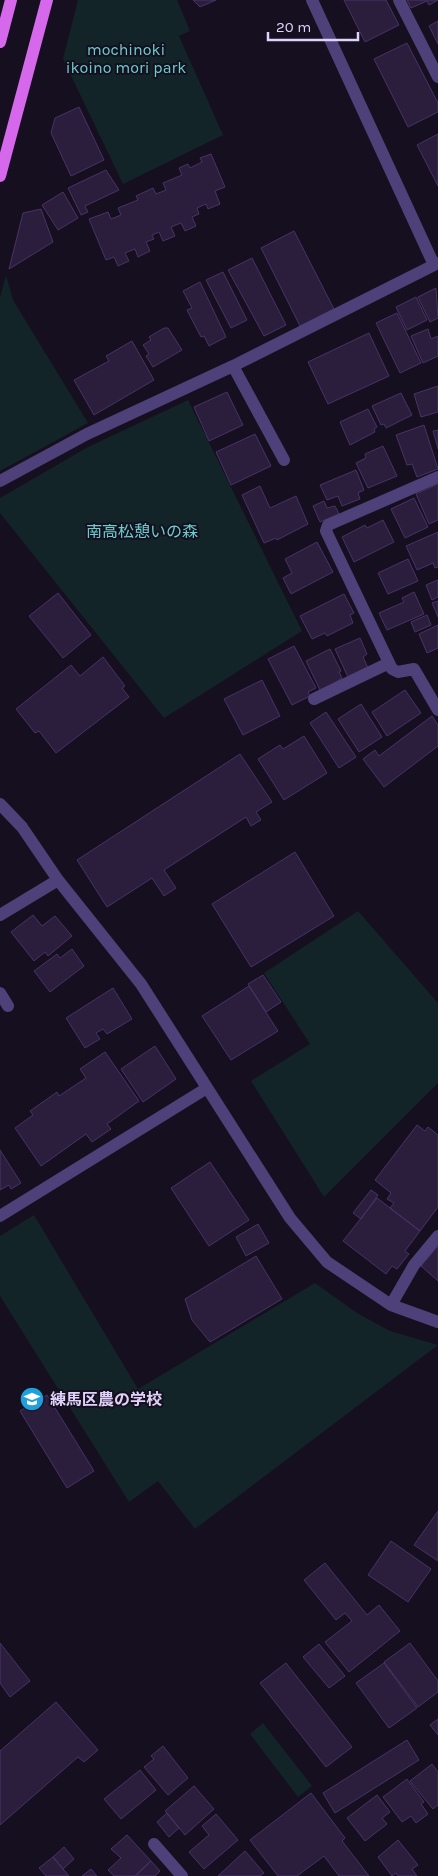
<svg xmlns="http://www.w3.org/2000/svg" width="438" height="1876" viewBox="0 0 438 1876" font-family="Karla,'Noto Sans JP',sans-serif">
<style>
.green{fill:#132428}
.building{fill:#2b1e3d;stroke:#483366}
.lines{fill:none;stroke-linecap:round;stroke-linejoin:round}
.minor{stroke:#4e4078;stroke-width:12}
.major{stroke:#d668eb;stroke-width:12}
.labels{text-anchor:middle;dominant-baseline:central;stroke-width:4;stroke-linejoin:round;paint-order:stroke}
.park-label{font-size:16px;fill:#69cfcc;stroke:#150f1f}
.poi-label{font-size:16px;font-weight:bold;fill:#dfd3f9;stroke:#150f1f;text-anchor:start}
</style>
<rect width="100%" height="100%" fill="#150f1f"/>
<path class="green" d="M78,0h99l13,31 -11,5 44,99 -100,49 -60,-125z
M6,275l7,25 75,123 -88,48v-174z
M188,400l114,231 -138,87 -164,-205v-15l86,-50z
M358,911l80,92v80l-114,114 -73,-116 59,-37 -46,-71z
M34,1215l104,174 177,-106 42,30 33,18 48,14 -243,184 -37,-48 -29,21 -129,-206v-60z
M263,1723l49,63 -14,11 -48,-63z"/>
<path class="building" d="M193,0h23l-16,7z
M344,0h42l13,25 -34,17z
M407,0h31l-9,5 -2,-4 -16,7z
M438,21v23l-9,-18z
M407,43l31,60v9l-30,15 -34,-68z
M79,107l25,53 -33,16 -20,-43 4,-15z
M438,134v52l-21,-41z
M211,154l14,33 -10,4 5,13 -12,5 -2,-5 -9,4 2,6 -7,3 4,9 -11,5 -4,-8 -10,4 4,9 -12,5 -4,-9 -7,3 2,4 -8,3 4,9 -12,6 -3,-8 -10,4 4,8 -11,5 -4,-9 -8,3 -17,-41 19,-7 3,7 10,-4 -3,-7 20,-8 -2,-4 17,-8 3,6 10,-4 -3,-7 19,-8 -3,-7 9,-4 2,4 12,-6 -2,-4z
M106,170l13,20 -34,16 3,6 -7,3 -13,-27z
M63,192l15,26 -20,12 -16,-25z
M41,209l12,33 -44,27 14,-56z
M294,231l40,78 -34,17 -39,-78z
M252,258l34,67 -22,11 -36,-66z
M223,272l24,48 -16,8 -25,-48z
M200,282l26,55 -17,9 -5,-10 -3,1 -14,-27 5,-2 -9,-17z
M436,288l2,30 -8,4 -12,-25z
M416,297l11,23 -20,10 -11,-23z
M397,313l24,50 -21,10 -24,-50z
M164,328h4l14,22 -29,17 -7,-11 3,-2 -6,-9 8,-5 -2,-3z
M428,329l3,10 7,-3v20l-15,7 -12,-27z
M369,333l20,43 -61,28 -20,-42z
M132,341l22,39 -60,35 -20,-35 35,-19 -3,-5z
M438,386v26l-17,5 -7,-23z
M227,392l16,33 -34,16 -15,-34z
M401,393l11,22 -26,13 -2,-4 -3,1 -9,-19z
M368,409l9,18 -3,2 1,3 -25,13 -10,-23z
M424,425l14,44 -21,8 -5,-13 -5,1 -11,-30z
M438,430v19l-5,-18z
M255,434l16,32 -40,19 -15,-33z
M383,446l14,30 -29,12 -12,-25 10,-5 -1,-4z
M356,470l8,20 -6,3 2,6 -18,7 -4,-10 -11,4 -7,-15z
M438,484v36l-9,4 -13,-30z
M260,486l10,22 26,-12 12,28 -31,16 -1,-2 -12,5 -22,-48z
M414,498l14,29 -23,11 -14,-29z
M324,501l3,7 8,-2 4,8 -19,8 -7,-16z
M383,520l11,22 -40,20 -12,-25 23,-12 2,3z
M438,532v35l-3,1 -2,-5 -16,7 -11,-24z
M317,542l16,30 -42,22 -8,-16 9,-5 -7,-14z
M408,559l10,22 -30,13 -10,-21z
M438,580v17l-6,3 -6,-15z
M414,592l10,22 -37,16 -8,-17 25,-11 -2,-4z
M58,593l33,42 -28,23 -34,-42z
M344,594l10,19 -4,2 3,8 -26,13 -2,-3 -13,6 -12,-23z
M438,601v16l-6,-14z
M427,615l4,10 -16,7 -4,-10z
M438,625v23l-11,5 -8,-19z
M360,638l7,16 -4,3 5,11 -20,9 -13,-28z
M294,646l22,42 -8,4 2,4 -18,9 -24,-46z
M330,649l11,22 -2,1 3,6 -21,14 -15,-31z
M103,657l22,29 -3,2 7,9 -73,56 -17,-22 -4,2 -19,-24 55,-44 9,11z
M262,680l18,36 -37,19 -19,-36z
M405,690l16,23 -34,23 -15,-24z
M361,704l21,33 -23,15 -21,-33z
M326,712l30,45 -17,11 -29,-45z
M432,716l6,9v21l-54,41 -21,-28 12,-9 4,6z
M304,736l23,37 -43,27 -26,-41 22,-14 3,4z
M240,754l32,48 -16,10 5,8 -10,6 -5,-9 -82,53 12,18 -12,8 -12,-18 -45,29 -30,-47z
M295,852l39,64 -83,51 -39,-63z
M33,915l9,11 13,-10 17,20 -24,20 -3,-4 -11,9 -23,-29z
M72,949l12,17 -34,26 -16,-21 23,-17 3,4z
M263,975l18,27 -15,10 -18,-28z
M249,986l29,45 -47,29 -29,-44z
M113,988l19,31 -25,15 -4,-5 -7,4 4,6 -15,9 -19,-30z
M155,1046l21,33 -33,23 -22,-33z
M105,1052l34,49 -32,23 4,5 -19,13 -6,-8 -45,32 -26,-38 18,-13 -3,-4 27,-19 2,4 27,-18 -6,-9z
M417,1125l8,6 3,-4 10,8v72l-18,24 -30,-23 4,-5 -7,-4 4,-6 -16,-13z
M0,1150l21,33 -10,6 -2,-4 -9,5z
M210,1162l39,58 -40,26 -38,-58z
M371,1190l7,5 -17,24 -8,-6z
M377,1198l43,33 -15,20 4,3 -12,15 -5,-3 -6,8 -43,-33z
M258,1224l11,19 -23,13 -10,-19z
M438,1246v35l-17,-15z
M256,1256l26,43 -72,43 -18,-22 -7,-21z
M47,1395l47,76 -27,17 -47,-77z
M438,1511v50l-24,-16z
M391,1541l40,28 -23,33 -40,-27z
M325,1563l42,52 12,-10 21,26 -51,41 -24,-30 27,-21 -7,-8 -9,7 -32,-40z
M0,1643l30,38 -20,16 -10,-14z
M410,1643l28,38v11l-20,15 -34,-45z
M319,1644l26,32 -16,12 -26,-31z
M286,1663l66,84 -26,20 -66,-84z
M384,1663l33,45 -28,20 -33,-45z
M56,1702l42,48 -14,12 -6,-5 -78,68v-74z
M438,1719v16l-8,-10z
M407,1740l12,20 -84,53 -12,-20z
M163,1746l25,32 -20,17 -24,-28 10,-8 -3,-3z
M432,1764l6,8v33l-5,4 -23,-28z
M140,1770l16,20 -35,29 -17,-20z
M407,1779l17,23 -3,2 7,10 -12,9 -5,-7 -9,6 -19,-25z
M194,1786l20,23 -29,26 -20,-24z
M311,1793l34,45 -3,3 27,35h-30l-15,-20 -27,20h-19l-28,-36z
M377,1795l13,17 -8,6 5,6 -22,17 -18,-23z
M167,1813l12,15 -10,9 -12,-15z
M216,1814l22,26 -34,29 -15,-17 20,-17 -7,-9z
M127,1835l24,26 -16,15h-21l-6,-6 13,-12 -10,-9z
M398,1840l20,25 -6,4 5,7h-19l-2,-3 -4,3 -14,-19z
M64,1847l10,12 -11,10 -10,-12z
M245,1851l19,22 -4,3h-42z
M53,1857l10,12 6,7h-23l-7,-8z
M151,1861l9,10 -5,5h-20z
M91,1869l6,7h-15z"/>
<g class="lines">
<path class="minor" d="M312,0l122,265
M399,0l39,77
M233,366l51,94
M438,477l-110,48 -2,6 66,138 6,3 16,-3 24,41
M0,481l87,-47 146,-68 205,-103
M314,699l75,-36
M0,804l22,23 36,53 83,104 149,234 37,44 64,43 47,17
M0,915l58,-35
M0,993l8,13
M0,1216l207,-128
M391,1305l23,-40 24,-29
M154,1844l28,32"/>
<path class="major" d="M0,42l11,-42
M0,176l47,-176"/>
</g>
<defs>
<g id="university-disc" transform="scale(1.25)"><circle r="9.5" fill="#1da0db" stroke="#150f1f"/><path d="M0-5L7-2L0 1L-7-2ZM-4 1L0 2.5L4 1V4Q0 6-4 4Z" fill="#fff"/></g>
</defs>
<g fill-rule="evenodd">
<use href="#university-disc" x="32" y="1399"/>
</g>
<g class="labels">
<g class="park-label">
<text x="126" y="49">mochinoki<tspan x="126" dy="18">ikoino mori park</tspan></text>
<text x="142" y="531">南高松憩いの森</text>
</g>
<g class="poi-label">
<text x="50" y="1399">練馬区農の学校</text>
</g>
</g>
<path d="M268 32v8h90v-8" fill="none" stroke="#dfd3f9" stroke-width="2.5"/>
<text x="276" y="32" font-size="15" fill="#dfd3f9" stroke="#150f1f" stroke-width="4" paint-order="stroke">20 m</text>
</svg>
